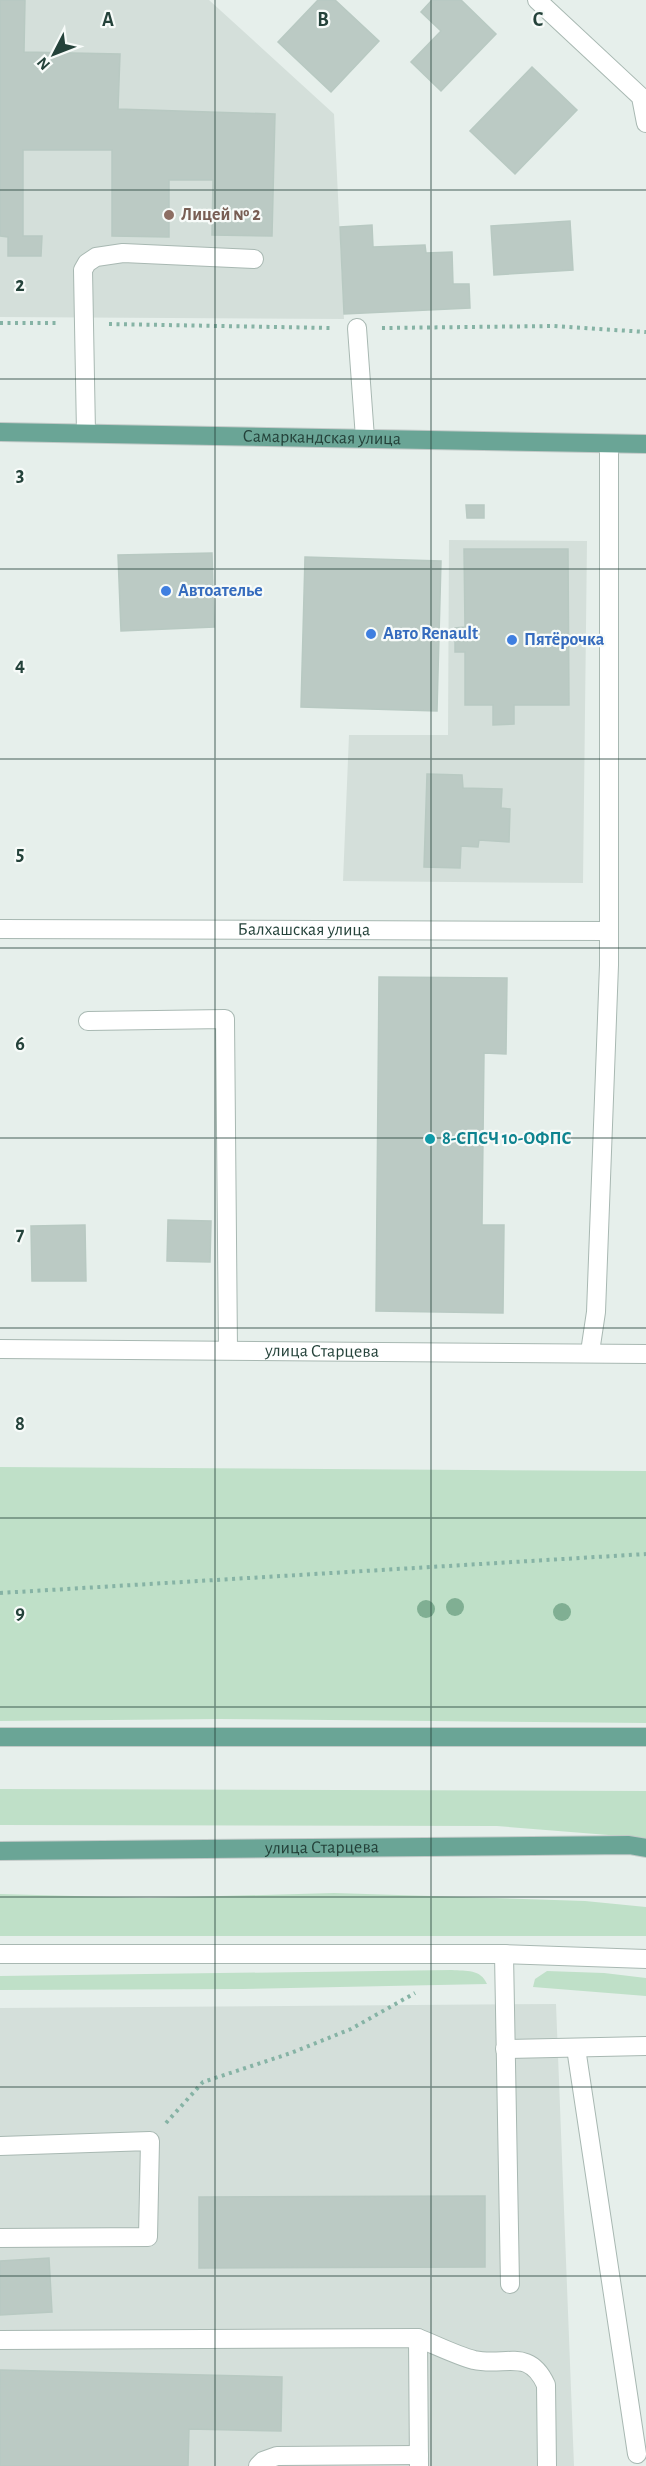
<svg xmlns="http://www.w3.org/2000/svg" width="646" height="2466" viewBox="0 0 646 2466" font-family="'Alegreya Sans',sans-serif">
<style>
.built{fill:#d4dfda}
.green{fill:#bfe0c8}
.building{fill:#bbcac4;stroke:#b8c9c2;stroke-width:1.5}
.lines{fill:none;stroke-linecap:round;stroke-linejoin:round}
.minor-casing{stroke:#a8b8b2;stroke-width:20}
.major-casing{stroke:#c2cac8;stroke-width:20}
.path{stroke:#86b3a5;stroke-width:4;stroke-dasharray:3 4.5;stroke-linecap:butt}
.minor{stroke:#fff;stroke-width:18}
.major{stroke:#6aa596;stroke-width:18}
.tree{fill:#80af93}
.grid{fill:none;stroke:#24423a;stroke-width:1.5;stroke-opacity:0.55}
.education-dot{fill:#8d6e63;stroke:#f7fbf9;stroke-width:2}
.shop-dot{fill:#3f7fe0;stroke:#f7fbf9;stroke-width:2}
.culture-dot{fill:#0f9aa8;stroke:#f7fbf9;stroke-width:2}
.labels{text-anchor:middle;dominant-baseline:central;stroke-width:4.5;stroke-linejoin:round;paint-order:stroke}
.education-label{font-size:18px;font-weight:bold;fill:#785e54;stroke:#f7fbf9;text-anchor:start}
.street-label{font-size:18px;fill:#24423a;stroke:#f7fbf9}
.shop-label{font-size:18px;font-weight:bold;fill:#366cbe;stroke:#f7fbf9;text-anchor:start}
.culture-label{font-size:18px;font-weight:bold;fill:#0d838f;stroke:#f7fbf9;text-anchor:start}
.grid-label{font-size:20px;text-anchor:middle;font-weight:bold;fill:#24423a;stroke:#f7fbf9;stroke-width:4.5;stroke-linejoin:round;paint-order:stroke}
</style>
<rect width="100%" height="100%" fill="#e6efeb"/>
<path class="built" d="M0,0h209l125,114 10,205 -344,-2z
M449,540l138,1 -4,342 -240,-2 6,-146h99z
M556,2004l18,462h-574v-458z"/>
<path class="green" d="M0,1467l646,4v252l-427,-4 -219,2z
M0,1789l646,2v47l-149,-12 -497,-1z
M334,1893l251,8 61,6v29h-646v-42l150,4z
M452,1970c14,1 29,-1 35,14l-245,5 -242,1v-14z
M547,1971l57,2 42,5v18l-113,-9 2,-8z"/>
<path class="building" d="M0,0h25l-1,52 96,2 -2,55 157,5 -3,122 -60,-1 1,-55h-44v57l-57,-1v-86h-89v86h19l-1,20h-33v-19l-8,-1z
M318,0h17l44,41 -48,51 -53,-50z
M432,0h29l35,34 -55,57 -30,-29 30,-31 -20,-19z
M532,67l45,43 -62,64 -45,-43z
M570,221l3,49 -79,5 -3,-49z
M372,225l1,22 52,-2 1,8 26,-1 1,32h16l1,24 -126,6 -4,-87z
M466,505h18v13h-17z
M464,549h104l1,156h-55v19l-21,1v-20h-28v-53h-10v-24l10,-1z
M212,553l2,74 -93,4 -3,-76z
M305,557l136,4 -4,150 -136,-4z
M427,774l35,1 1,13 39,1 -1,19 9,1 -1,33 -30,-2 -1,7 -17,-1 -1,22 -36,-1z
M379,977l128,1 -1,76 -22,-1 -2,172h22l-1,88 -127,-2z
M168,1220l43,1 -1,41 -43,-1z
M85,1225l1,56h-54l-1,-55z
M485,2196v71l-286,1v-71z
M49,2258l3,54 -52,3v-54z
M0,2370l282,7 -1,54 -92,-2 -1,37h-188z"/>
<g class="lines">
<g class="minor-casing">
<g id="minor">
<path d="M537,0l104,97 5,26"/>
<path d="M357,328l8,110"/>
<path d="M86,433l-3,-163 4,-7 9,-6 27,-4 131,6"/>
<path id="s1" d="M0,929l609,2"/>
<path d="M88,1021l137,-2 3,331"/>
<path id="s2" d="M0,1349l646,5"/>
<path d="M590,1352l6,-40 13,-347v-520"/>
<path d="M0,1954h504l142,5"/>
<path d="M504,1954l6,330"/>
<path d="M576,2048l61,406"/>
<path d="M505,2049l141,-3"/>
<path d="M0,2146l150,-5 -2,96 -148,1"/>
<path d="M418,2338c18,7 37,17 56,22 31,7 55,-13 72,25l1,81"/>
<path d="M0,2340l418,-2 1,128"/>
<path d="M258,2466l5,-5 14,-5 142,-1"/>
</g>
</g>
<g class="major-casing">
<g id="major">
<path id="s3" d="M0,432l646,12"/>
<path d="M0,1737h646"/>
<path id="s4" d="M0,1851l629,-6 17,3"/>
</g>
</g>
<path class="path" d="M0,323h59
M109,324l223,4
M382,328l172,-2 92,6
M0,1593l646,-39
M166,2123l37,-41 88,-29 60,-24 64,-36"/>
<use href="#minor" class="minor"/>
<use href="#major" class="major"/>
</g>
<g class="tree">
<circle cx="455" cy="1607" r="9"/>
<circle cx="426" cy="1609" r="9"/>
<circle cx="562" cy="1612" r="9"/>
</g>
<path class="grid" d="M215,0v2466M431,0v2466M0,190h646M0,379h646M0,569h646M0,759h646M0,948h646M0,1138h646M0,1328h646M0,1518h646M0,1707h646M0,1897h646M0,2087h646M0,2276h646"/>
<circle class="education-dot" cx="169" cy="215" r="6"/>
<g class="shop-dot">
<circle cx="166" cy="591" r="6"/>
<circle cx="371" cy="634" r="6"/>
<circle cx="512" cy="640" r="6"/>
</g>
<circle class="culture-dot" cx="430" cy="1139" r="6"/>
<g class="labels">
<g class="education-label">
<text x="181" y="215">Лицей № 2</text>
</g>
<g class="street-label">
<text stroke="none"><textPath href="#s3" startOffset="322">Самаркандская улица</textPath></text>
<text stroke="none"><textPath href="#s1" startOffset="304">Балхашская улица</textPath></text>
<text stroke="none"><textPath href="#s2" startOffset="322">улица Старцева</textPath></text>
<text stroke="none"><textPath href="#s4" startOffset="322">улица Старцева</textPath></text>
</g>
<g class="shop-label">
<text x="178" y="591">Автоателье</text>
<text x="383" y="634">Авто Renault</text>
<text x="524" y="640">Пятёрочка</text>
</g>
<g class="culture-label">
<text x="442" y="1139">8-СПСЧ 10-ОФПС</text>
</g>
</g>
<g class="grid-label">
<text x="108" y="26">A</text>
<text x="323" y="26">B</text>
<text x="538" y="26">C</text>
<text x="20" y="291">2</text>
<text x="20" y="481">3</text>
<text x="20" y="671">4</text>
<text x="20" y="860">5</text>
<text x="20" y="1050">6</text>
<text x="20" y="1240">7</text>
<text x="20" y="1430">8</text>
<text x="20" y="1619">9</text>
</g>
<g transform="translate(54 54) rotate(228)" stroke="#f7fbf9" stroke-width="4.5" paint-order="stroke">
<path d="M0-4.5L10 22L0 15L-10 22Z" fill="#24423a"/>
<text y="-9" font-size="16" font-weight="bold" text-anchor="middle" fill="#24423a">N</text>
</g>
</svg>
